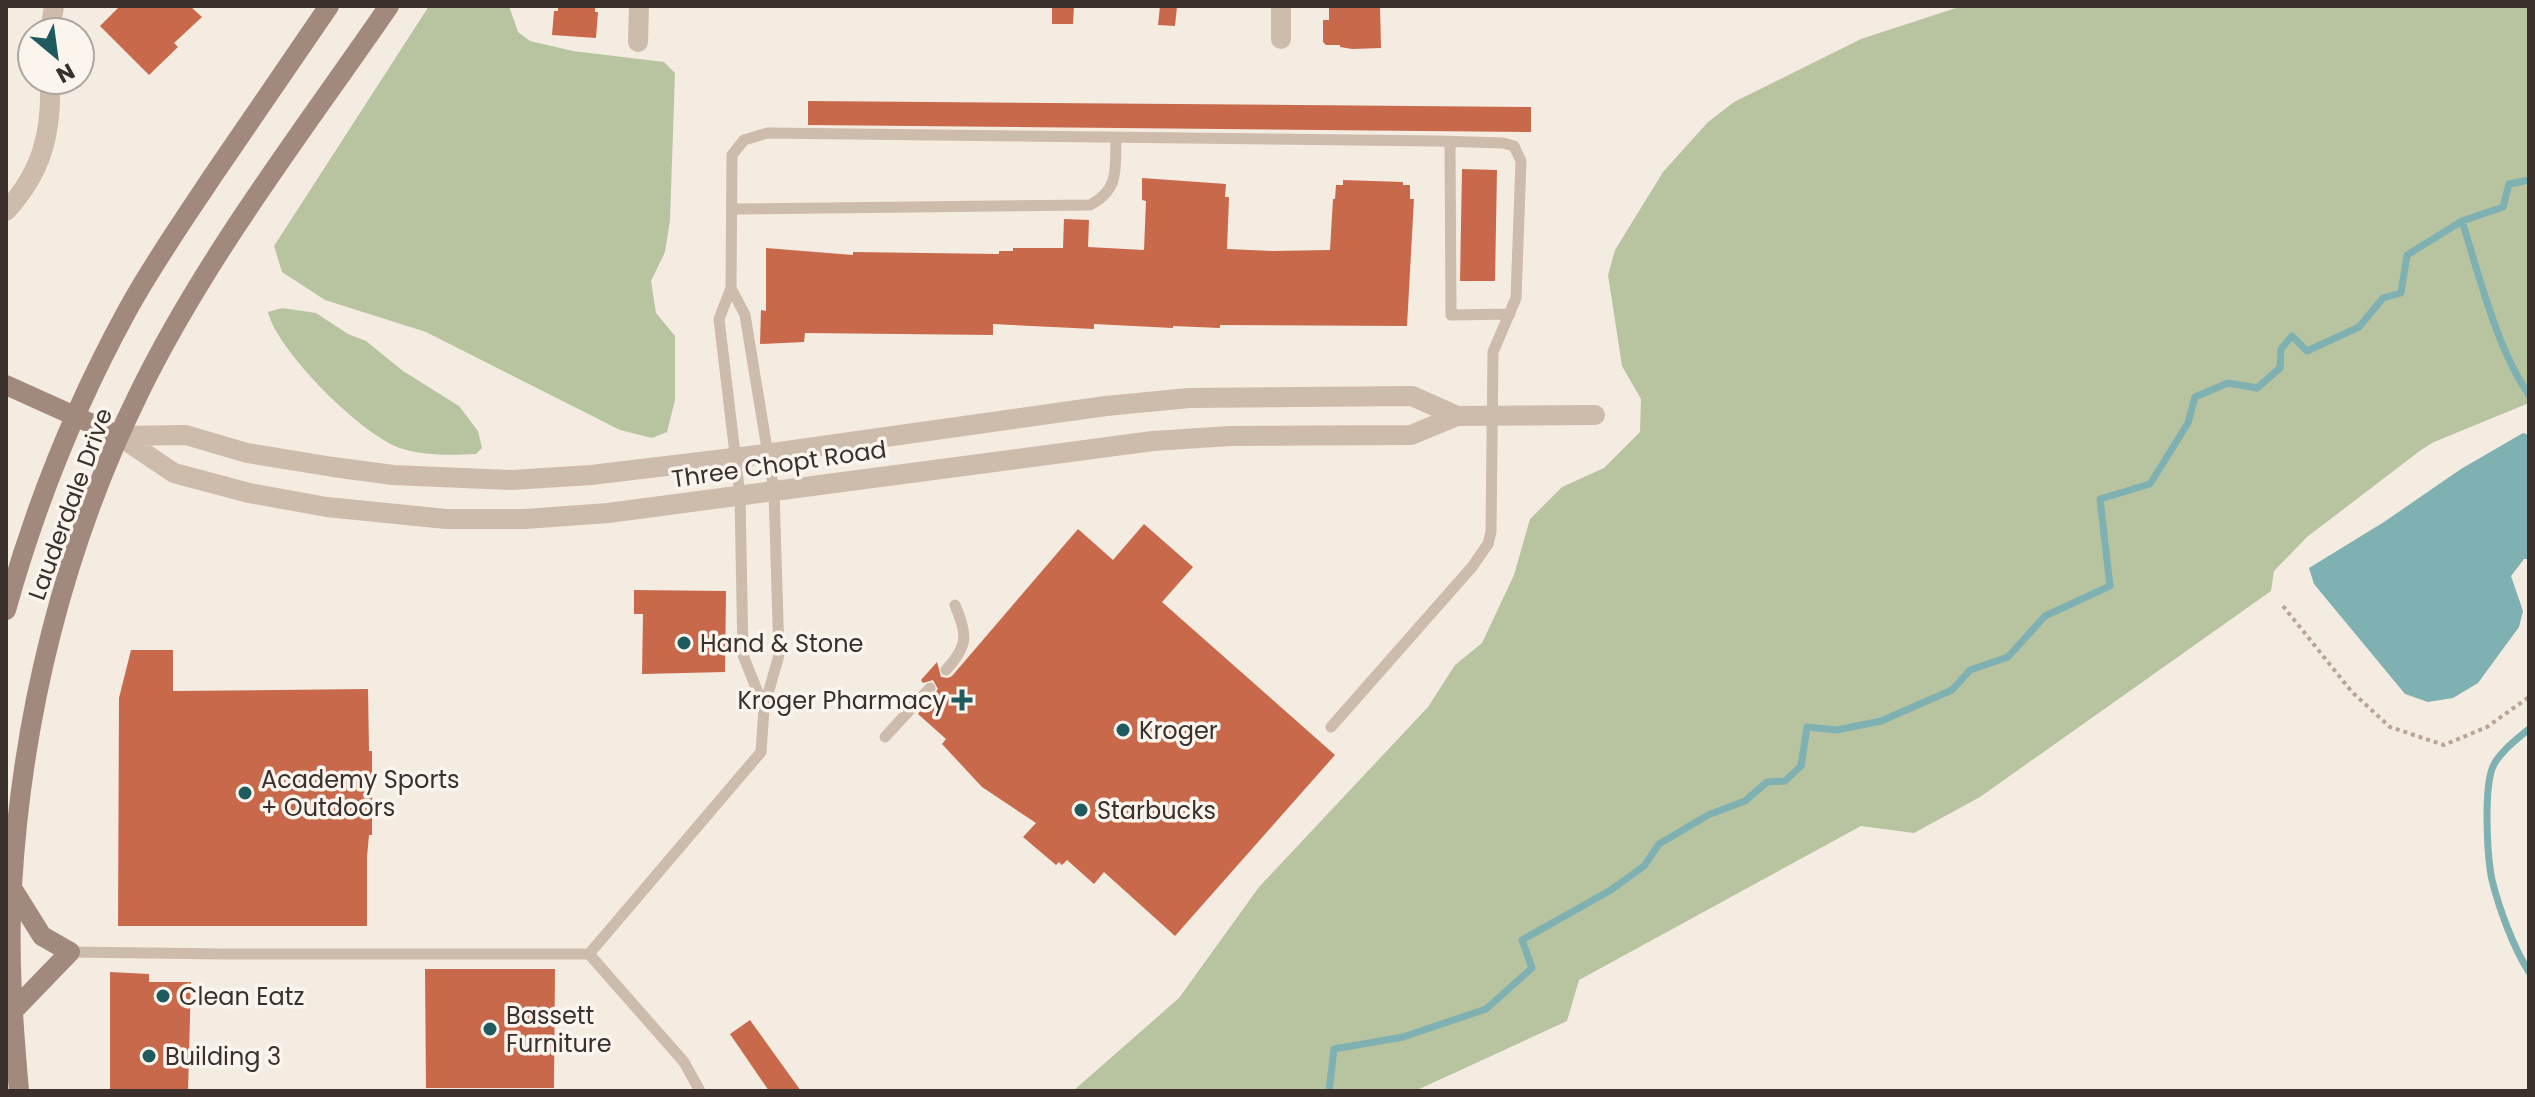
<svg xmlns="http://www.w3.org/2000/svg" width="2535" height="1097" viewBox="0 0 2535 1097" font-family="Poppins,sans-serif">
<style>
.green{fill:#b8c4a0}
.water{fill:#7fb0b2}
.lines{fill:none;stroke-linecap:round;stroke-linejoin:round}
.stream{stroke:#7fb0b2;stroke-width:7}
.building{fill:#c8694b}
.path{stroke:#b9a596;stroke-width:4;stroke-dasharray:4 4;stroke-linecap:butt}
.lane{stroke:#cdbbac;stroke-width:11}
.street{stroke:#cdbbac;stroke-width:20}
.secondary{stroke:#a18a7d;stroke-width:20}
.poi-dot{fill:#1f5a5e;stroke:#fbf5ee;stroke-width:3}
.labels{text-anchor:middle;dominant-baseline:central;stroke-width:7;stroke-linejoin:round;paint-order:stroke}
.street-label{font-size:24px;fill:#3b302b;stroke:#fbf5ee}
.poi-label{font-size:24px;fill:#3b302b;stroke:#fbf5ee;text-anchor:start}
</style>
<rect width="100%" height="100%" fill="#f4ebe1"/>
<path class="green" d="M429,6h80l9,26 12,9 43,10 91,11 11,11 -5,147 -5,32 -14,29 5,32 19,23v64l-8,32 -15,6 -32,-8 -194,-98 -101,-32 -43,-28 -8,-26z
M1962,6h567v397l-95,39 -13,8 -114,87 -33,34 -3,20 -291,206 -66,36 -53,-7 -282,154 -12,41 -152,70h-342l106,-93 80,-111 169,-180 27,-42 27,-22 32,-68 16,-56 32,-32 42,-19 36,-36 1,-33 -19,-33 -14,-91 7,-25 48,-78 45,-50 26,-20 127,-63z
M282,308l34,5 32,21 18,7 37,30 56,35 19,25 4,17 -6,6c-23,1 -50,2 -73,-5 -39,-11 -126,-98 -135,-137z"/>
<path class="water" d="M2523,433l6,2v124h-5l-13,17 12,35 -4,16 -41,56 -25,15 -25,4 -23,-8 -91,-110 -5,-16 75,-46 77,-53z"/>
<g class="lines">
<path class="stream" d="M2462,221c17,54 35,128 67,174
M2529,729c-12,10 -32,25 -37,40 -8,23 -5,87 0,111 7,28 21,67 37,92
M1329,1091l5,-42 69,-12 83,-28 46,-41 -10,-28 89,-50 33,-24 15,-22 49,-29 37,-14 22,-19 18,-1 16,-15 6,-39 30,3 44,-9 71,-31 18,-20 38,-13 37,-41 65,-30 -10,-87 50,-15 38,-61 7,-26 33,-14 29,5 23,-20 1,-19 11,-13 15,15 52,-24 24,-29 18,-5 6,-38 55,-34 41,-14 6,-23 20,-4"/>
</g>
<path class="building" d="M120,6h70l12,11 -28,26 4,4 -29,28 -49,-49z
M558,6h37v6h3l-2,26 -44,-3 2,-24h4z
M1052,6h22l-1,18h-21z
M1160,6h17l-2,20 -17,-1z
M1329,6h51l1,42 -29,1 -12,-2v-2h-14l-3,-3v-22h6z
M808,101l723,6v25l-723,-7z
M1462,169l35,1 -2,111h-35z
M1142,178l84,6 -1,13h4l-2,52 46,2 57,-1 3,-51h2l1,-14h7v-5l60,2v3h7v14h4l-7,127 -187,-1v3l-47,-2v2l-79,-4v5l-101,-5v11l-188,-2 -1,9 -44,2 1,-34 5,1v-63l87,7v-3l146,2v-3h14v-3h50l1,-29 25,1 -1,27 56,3 2,-49 -4,-1z
M1144,524l49,43 -31,35 173,153 -160,181 -71,-64 -10,12 -27,-24 -5,5 -3,-3 -3,3 -33,-28 13,-14 -54,-36 -40,-43 4,-5 -28,-25 20,-25 -5,-9 -10,3 -2,-3 16,-18 4,15 7,1 4,-2 126,-147 35,31z
M634,590l92,1 -1,81 -83,2 1,-60h-9z
M131,650h42v41l195,-2 1,62h3v84h-3l-2,22v69h-249l1,-228z
M425,969h130l-1,119h-128z
M110,972l39,2v8h42l-3,109h-78z
M750,1020l51,71h-32l-39,-57z"/>
<g class="lines">
<path class="path" d="M2283,606l69,86 38,35 54,18 43,-18 42,-30"/>
<path class="lane" d="M1450,142l1,173 59,-1
M732,209l358,-4c30,-16 25,-36 26,-66
M731,288l1,-133 12,-15 23,-7 671,8 65,2 11,3 7,15 -5,137 -23,54 -2,180 -3,12 -16,23 -141,160
M946,670c22,-24 22,-35 9,-65
M885,737l45,-49
M70,952l157,2h362l172,-202 3,-44 15,-53 -5,-164 -29,-176 -14,-27 -12,31 21,177 3,159 21,53
M589,954l95,108 16,29"/>
<path class="street" d="M50,32l4,-26
M1281,39v-33
M638,42l1,-36
M6,211c36,-39 46,-78 44,-131
M119,436l55,37 75,20 78,14 119,12h79l83,-6 545,-72 77,-5 181,-1 46,-19 138,-1
M119,436l67,-1 61,18 86,14 60,8 119,5 79,-5 159,-19 356,-50 83,-8 223,-2 45,20"/>
<path class="secondary" d="M6,385l113,51
M6,610c29,-104 69,-204 121,-299 25,-46 56,-90 85,-134 39,-57 78,-114 117,-171
M12,888l30,48 28,16 -57,59
M19,1091c-6,-68 -11,-137 -7,-205 10,-170 52,-341 128,-495 67,-136 163,-260 249,-385"/>
</g>
<g class="poi-dot">
<circle cx="684" cy="643" r="8"/>
<path d="M958 688h8v8h8v8h-8v8h-8v-8h-8v-8h8z"/>
<circle cx="1123" cy="730" r="8"/>
<circle cx="245" cy="793" r="8"/>
<circle cx="1081" cy="810" r="8"/>
<circle cx="163" cy="996" r="8"/>
<circle cx="490" cy="1029" r="8"/>
<circle cx="149" cy="1056" r="8"/>
</g>
<g class="labels">
<g class="street-label">
<text transform="translate(779 464) rotate(-8)">Three Chopt Road</text>
<text transform="translate(70 504) rotate(-70)">Lauderdale Drive</text>
</g>
<g class="poi-label">
<text x="700" y="643">Hand &amp; Stone</text>
<text x="946" y="700" text-anchor="end">Kroger Pharmacy</text>
<text x="1139" y="730">Kroger</text>
<text x="261" y="779">Academy Sports<tspan x="261" dy="28">+ Outdoors</tspan></text>
<text x="1097" y="810">Starbucks</text>
<text x="179" y="996">Clean Eatz</text>
<text x="506" y="1015">Bassett<tspan x="506" dy="28">Furniture</tspan></text>
<text x="165" y="1056">Building 3</text>
</g>
</g>
<rect width="2535" height="1097" fill="none" stroke="#3b302b" stroke-width="16"/>
<g transform="translate(56 56) rotate(151)"><circle r="38" fill="#fbf5ee" stroke="#aea6a0" stroke-width="2"/>
<path d="M0-6L14 30L0 20L-14 30Z" fill="#1f5a5e"/>
<text y="-12" font-size="22" font-weight="bold" text-anchor="middle" fill="#3b302b">N</text>
</g>
</svg>
